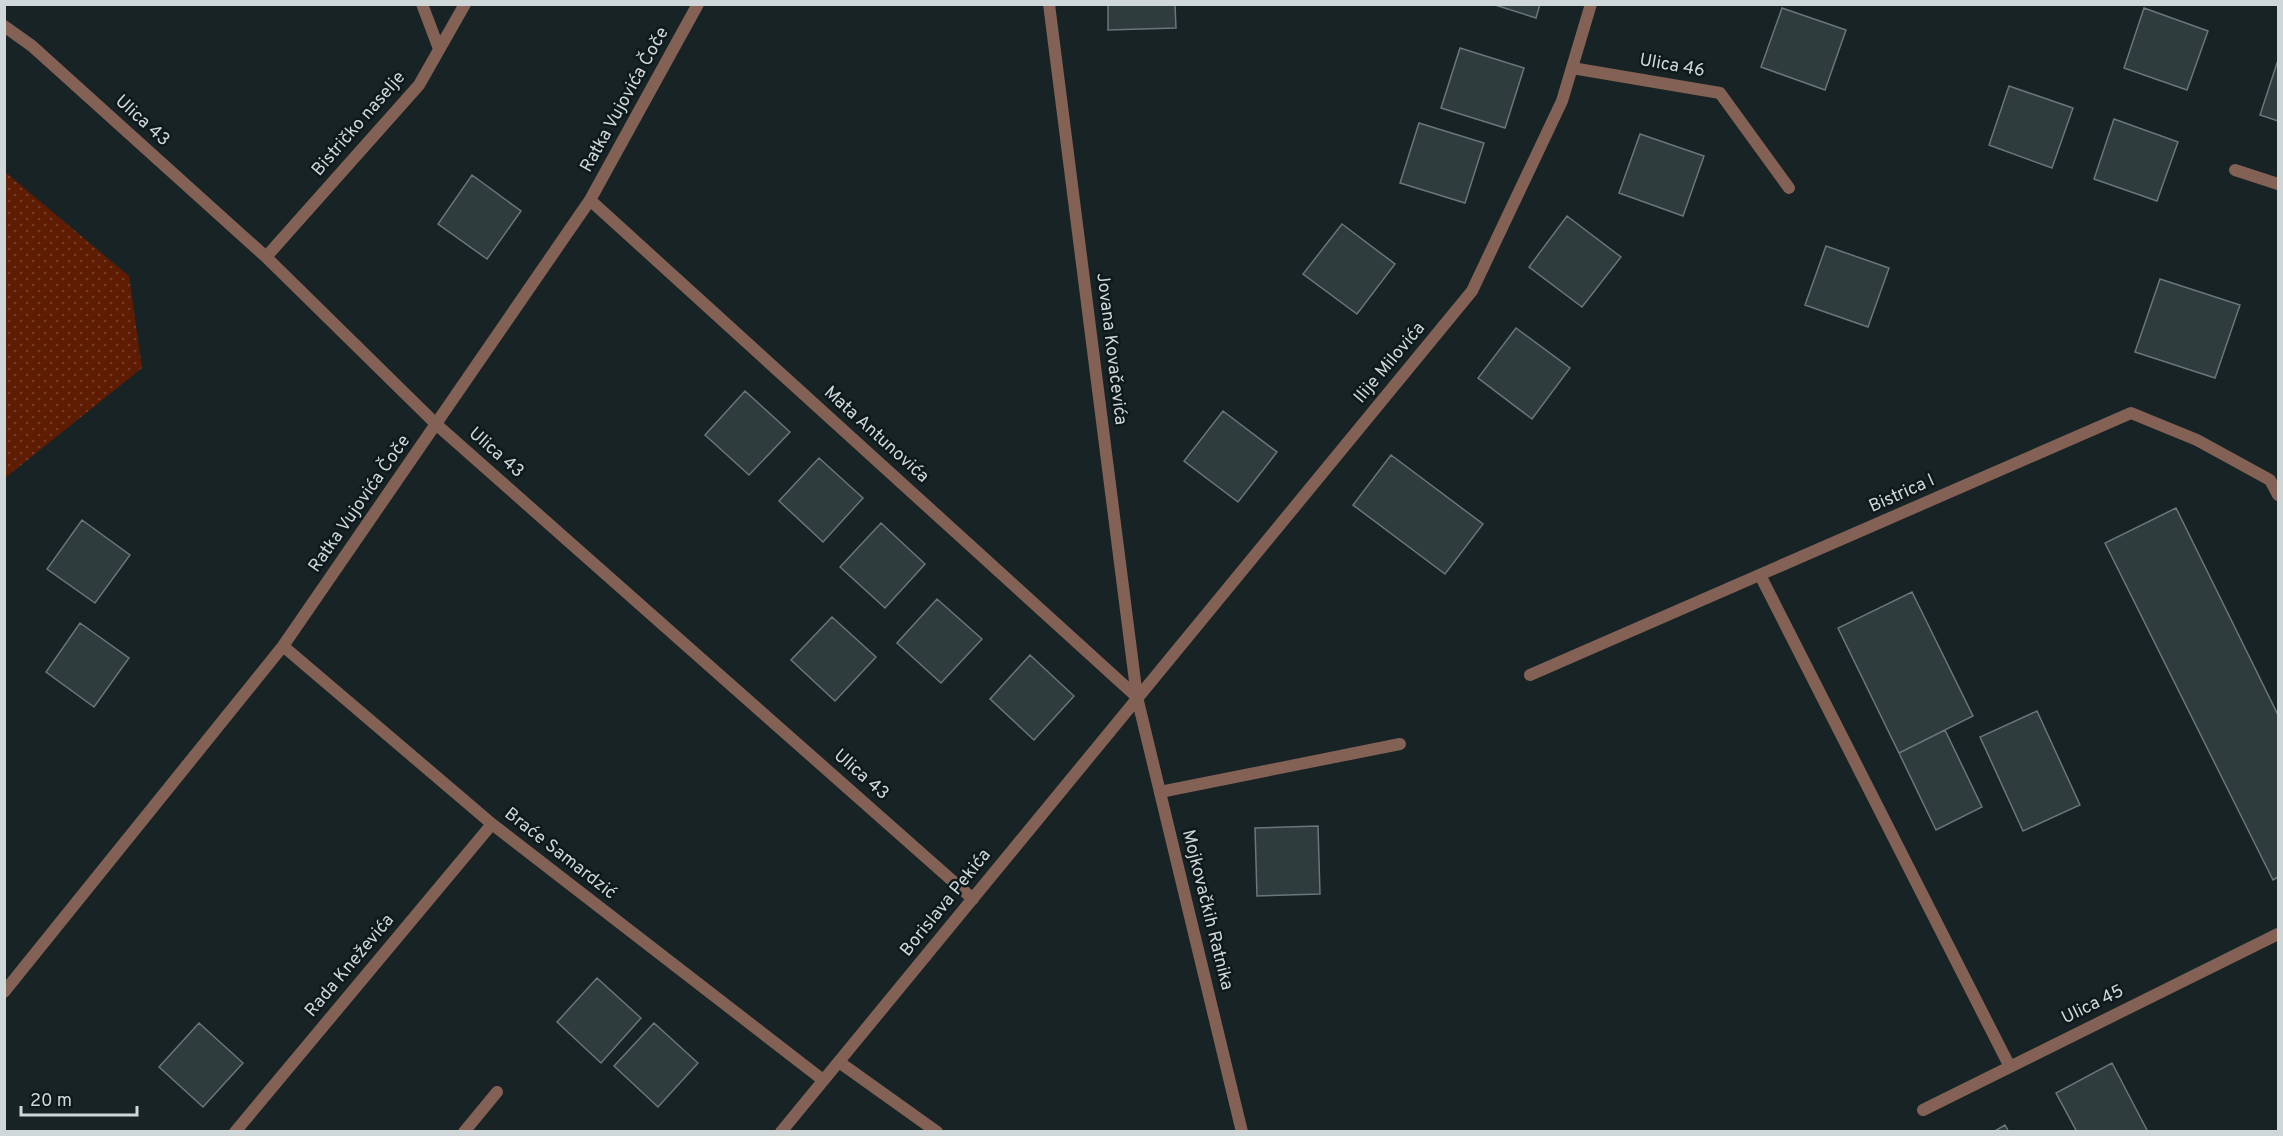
<svg xmlns="http://www.w3.org/2000/svg" width="2283" height="1136" viewBox="0 0 2283 1136" font-family="Overpass,sans-serif">
<style>
.grass{fill:url(#grass-dots)}
.building{fill:#2f3c3e;stroke:#69777a;stroke-width:1.5}
.lines{fill:none;stroke-linecap:round;stroke-linejoin:round}
.service{stroke:#836155;stroke-width:12}
.minor{stroke:#836155;stroke-width:12}
.labels{text-anchor:middle;dominant-baseline:central;stroke-width:5;stroke-linejoin:round;paint-order:stroke}
.street-label{font-size:18px;fill:#cfd7d9;stroke:#0e191c}
</style>
<defs>
<pattern id="grass-dots" width="8" height="8" patternUnits="userSpaceOnUse" patternTransform="scale(1.5)"><rect width="8" height="8" fill="#5e1c03"/><path d="M2 2h.1M6 6h.1" fill="none" stroke="#743c27" stroke-width="1.8" stroke-linecap="round"/></pattern>
</defs>
<rect width="100%" height="100%" fill="#172325"/>
<path class="grass" d="M5,172l124,104 13,92 -137,110z"/>
<path class="building" d="M1108,4h67l1,24 -68,2z
M1492,4h48l-4,14z
M1782,8l64,22 -21,60 -64,-23z
M2144,8l64,23 -21,59 -63,-22z
M1460,48l64,20 -19,60 -64,-20z
M2278,60v61l-18,-6z
M2009,86l64,22 -21,60 -63,-23z
M2114,119l64,23 -21,59 -63,-22z
M1419,123l65,20 -19,60 -65,-20z
M1640,134l64,22 -21,60 -64,-23z
M472,175l49,36 -34,48 -49,-35z
M1567,216l54,41 -39,50 -53,-40z
M1342,224l53,40 -38,50 -54,-40z
M1826,246l63,22 -21,59 -63,-22z
M2160,279l80,26 -25,73 -80,-26z
M1516,328l54,40 -38,51 -54,-41z
M745,391l45,41 -41,43 -44,-40z
M1223,411l54,41 -39,50 -54,-41z
M1391,455l92,69 -38,50 -92,-69z
M819,458l44,40 -40,44 -44,-41z
M2176,508l102,207v162l-5,3 -168,-337z
M82,520l48,35 -35,48 -48,-34z
M881,523l44,41 -40,44 -45,-41z
M1912,592l61,124 -74,37 -61,-125z
M937,599l45,40 -41,44 -44,-40z
M832,617l44,40 -41,44 -44,-41z
M80,623l49,35 -35,49 -48,-35z
M1030,655l44,41 -40,44 -44,-41z
M2037,711l43,94 -57,26 -43,-94z
M1945,730l37,77 -46,23 -37,-77z
M1318,826l2,68 -63,2 -2,-68z
M597,978l44,40 -40,45 -44,-41z
M199,1023l44,40 -40,44 -44,-40z
M654,1023l44,40 -40,44 -44,-41z
M2112,1063l36,69h-71l-21,-39z
M2005,1125l4,7h-16z"/>
<g class="lines">
<path class="service" d="M1572,68l148,25 69,95
M2235,170l43,14
M1760,575l250,492
M1530,675l601,-262 66,27 73,40 8,15
M1160,792l240,-48
M839,1062l98,70
M1923,1110l355,-176"/>
<path class="minor" d="M422,4l17,45
M1049,4l88,693 105,435
M4,26l28,20 234,211 171,168 536,474
M590,200l547,497
M266,257l153,-172 46,-81
M283,646l209,178 331,256
M4,992l279,-346 307,-446 108,-196
M235,1132l257,-308
M464,1132l33,-40
M781,1132l691,-841 90,-190 29,-97"/>
</g>
<g class="labels">
<g class="street-label">
<text transform="translate(1672 66) rotate(10)">Ulica 46</text>
<text transform="translate(625 100) rotate(-61)">Ratka Vujovića Čoče</text>
<text transform="translate(142 121) rotate(42)">Ulica 43</text>
<text transform="translate(359 124) rotate(-49)">Bistričko naselje</text>
<text transform="translate(1111 349) rotate(83)">Jovana Kovačevića</text>
<text transform="translate(1390 363) rotate(-50)">Ilije Milovića</text>
<text transform="translate(876 435) rotate(42)">Mata Antunovića</text>
<text transform="translate(496 453) rotate(41)">Ulica 43</text>
<text transform="translate(1902 494) rotate(-24)">Bistrica I</text>
<text transform="translate(360 504) rotate(-55)">Ratka Vujovića Čoče</text>
<text transform="translate(861 775) rotate(41)">Ulica 43</text>
<text transform="translate(560 854) rotate(38)">Braće Samardzić</text>
<text transform="translate(946 903) rotate(-51)">Borislava Pekića</text>
<text transform="translate(1207 910) rotate(76)">Mojkovačkih Ratnika</text>
<text transform="translate(350 966) rotate(-50)">Rada Kneževića</text>
<text transform="translate(2093 1005) rotate(-26)">Ulica 45</text>
</g>
</g>
<rect width="2283" height="1136" fill="none" stroke="#cfd7d9" stroke-width="12"/>
<path d="M21 1106v9h116v-9" fill="none" stroke="#cfd7d9" stroke-width="3"/>
<text x="30" y="1106" font-size="18" fill="#cfd7d9" stroke="#0e191c" stroke-width="4.5" paint-order="stroke">20 m</text>
</svg>
